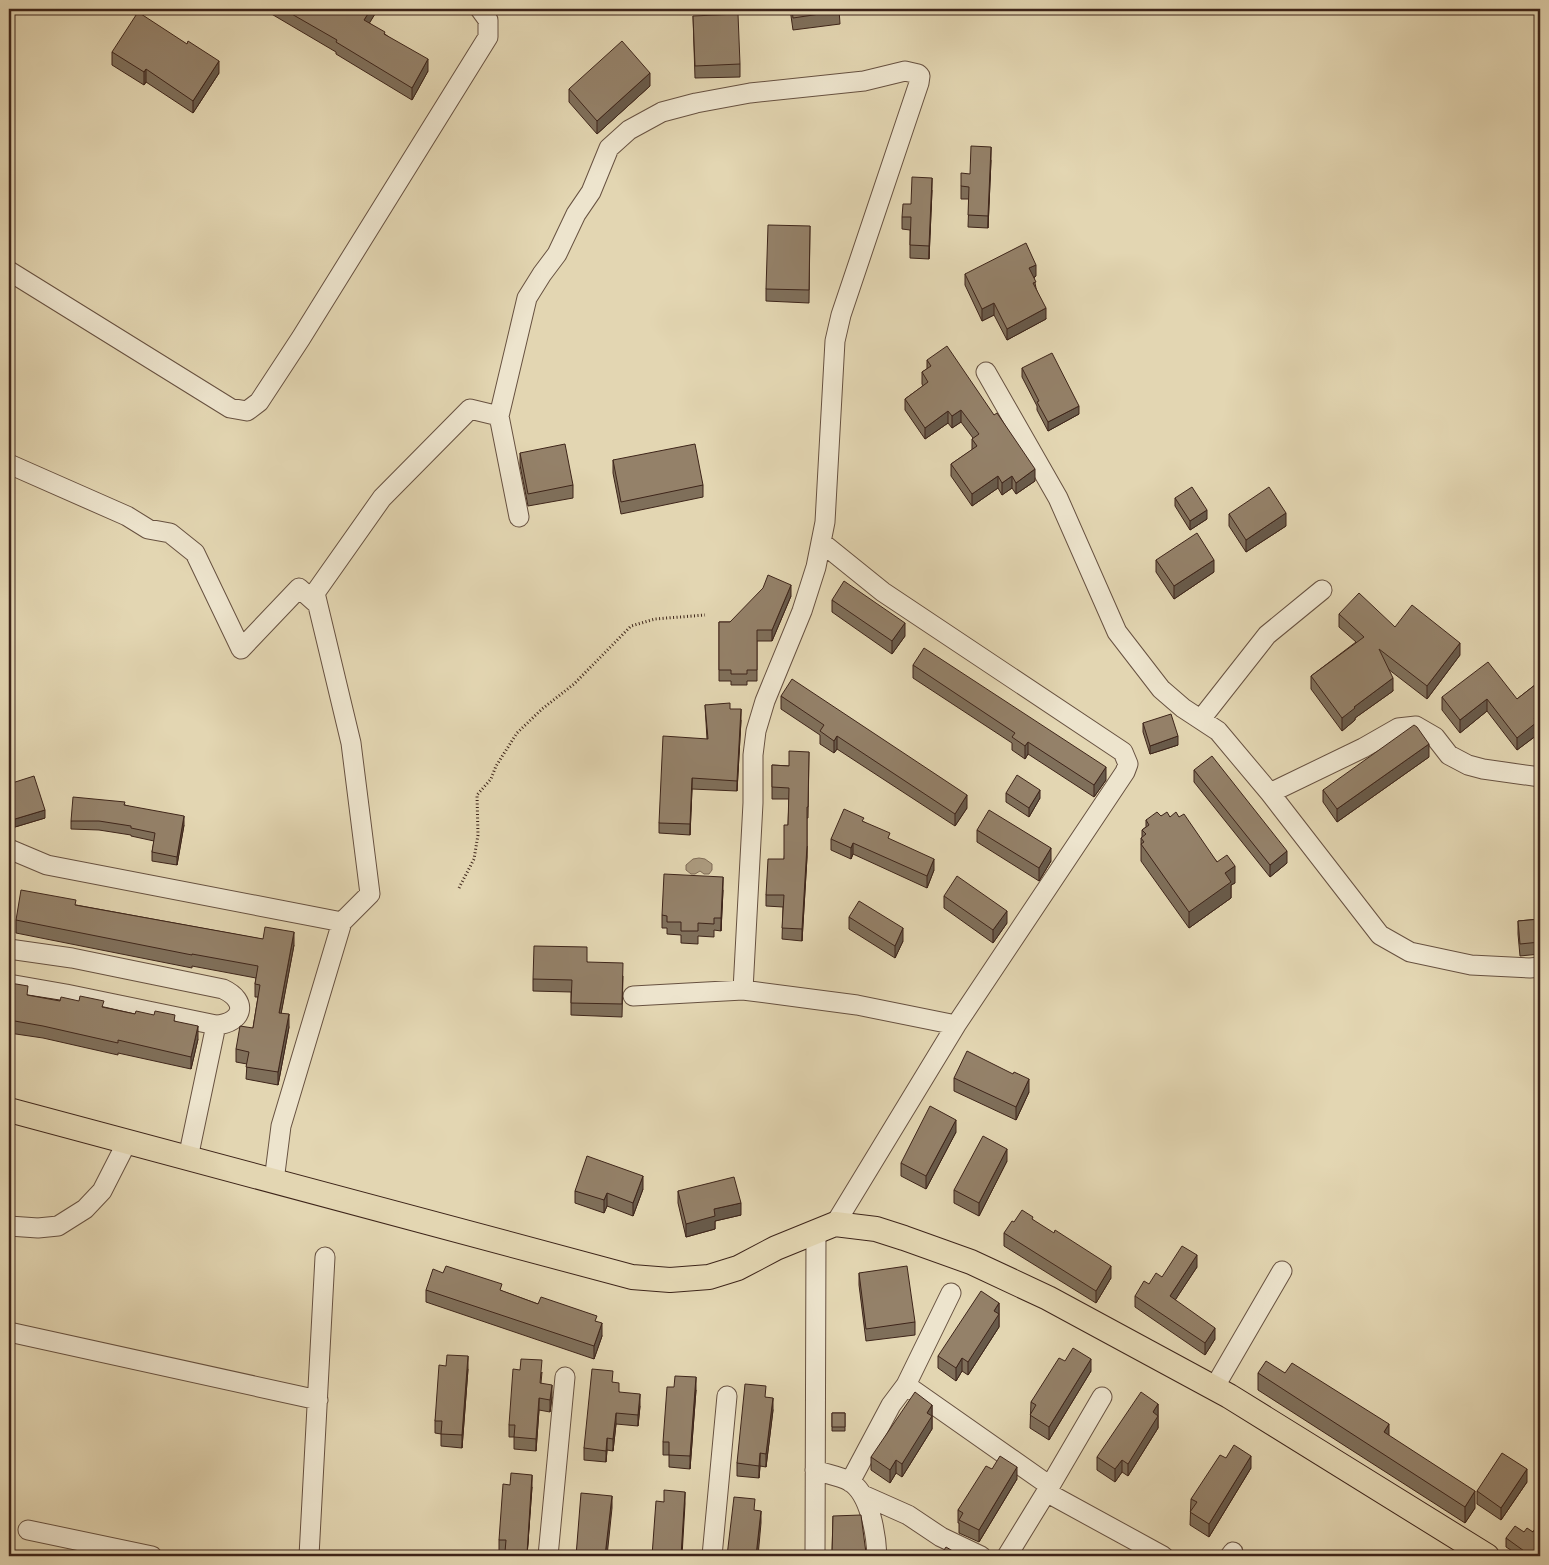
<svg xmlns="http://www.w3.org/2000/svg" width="1549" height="1565" viewBox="0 0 1549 1565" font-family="'Sorts Mill Goudy',serif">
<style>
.water{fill:#ab9a7e;stroke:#7f6b56}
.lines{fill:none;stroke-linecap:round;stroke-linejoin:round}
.stream{stroke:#7f6b56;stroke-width:5}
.minor-casing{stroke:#675140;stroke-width:21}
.major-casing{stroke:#3e251a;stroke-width:26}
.path{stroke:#3e251a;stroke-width:3;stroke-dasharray:1 2.5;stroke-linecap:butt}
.minor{stroke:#ede4cd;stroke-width:19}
.major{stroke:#e3d6b2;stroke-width:24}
.wall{fill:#7f6f5a;stroke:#3e251a}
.shaded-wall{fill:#685a4a;stroke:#3e251a}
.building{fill:#948169;stroke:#3e251a}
</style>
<rect width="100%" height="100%" fill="#e3d6b2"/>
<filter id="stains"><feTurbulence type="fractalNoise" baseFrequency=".004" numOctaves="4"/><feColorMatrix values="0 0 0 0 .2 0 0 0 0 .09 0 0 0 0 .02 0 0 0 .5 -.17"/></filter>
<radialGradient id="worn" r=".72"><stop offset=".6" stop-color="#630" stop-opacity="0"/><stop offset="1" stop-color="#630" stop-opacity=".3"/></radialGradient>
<path class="water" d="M699,858l6,1 7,5v6l-3,4h-5l-4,-3 -5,3h-4l-5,-4v-5l7,-6z"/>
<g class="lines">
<path class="stream" d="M1530,9l10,6"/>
<g class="minor-casing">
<path id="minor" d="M9,271l221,137 17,3 12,-9 42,-64 187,-301v-17l-8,-11
M986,372l72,126 59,134 44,57 22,19 35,23 52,62 110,142 30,17 61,13 59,3 10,-1
M499,416l28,-118 15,-24 15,-20 19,-40 15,-22 18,-44 20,-18 33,-18 34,-9 54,-10 114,-12 41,-10 13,3 2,2 -1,7 -78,232 -6,26 -10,181 -9,45 -14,44 -37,90 -9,30 -3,24v48l-10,187
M9,464l118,52 21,13 22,4 25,20 46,96 58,-61 18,16
M821,542l62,50 240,160 5,12 -3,8 -169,253 -121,199
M1201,719l66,-84 55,-45
M1270,793l93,-45 35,-20 18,-2 19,11 14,18 19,10 15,4 57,8
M9,849l38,16 295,57
M9,949l63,9 151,31c26,12 20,34 -7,36l-150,-31 -57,-10
M633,996l110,-6 114,15 99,20
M188,1158l28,-133
M274,1181l7,-55 61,-204 28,-28 -19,-151 -36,-150 67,-95 88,-89 29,7 20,101
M9,1226l29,2 20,-2 27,-17 17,-18 25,-49
M9,1332l309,68
M906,1385l144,101
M1214,1388l68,-117
M815,1470c11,4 24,6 34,11 21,12 27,53 28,75
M850,1482l41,-77 15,-20 45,-92
M1046,1492l117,64
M863,1495l45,20 33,22 40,19
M28,1530l124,26
M309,1556l16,-299
M548,1556l17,-179
M712,1556l15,-160
M815,1556l1,-324
M1007,1556l43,-70 52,-89
M1230,1556l3,-4"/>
</g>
<g class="major-casing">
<path id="major" d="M9,1110l623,167 38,3 39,-3 29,-9 38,-20 59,-24 41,5 28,9 67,24 77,36 181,98 258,160"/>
</g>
<path class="path" d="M459,888l15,-29 4,-24 -1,-40 14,-16 5,-13 21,-33 25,-24 32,-25 57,-58 24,-7 50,-4"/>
<use href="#minor" class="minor"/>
<use href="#major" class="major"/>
</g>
<path class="wall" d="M263,9h115l-9,14 16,11 43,37 -16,29 -76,-46v-2z
M790,9h49l1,15 -47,6z
M693,16l47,48v13l-45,1z
M112,52l107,21 -26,40 -47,-31 -2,3 -32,-20z
M650,86l-53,48 -28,-32v-13z
M991,160l-3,68 -20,-1 1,-28h-8v-13l9,-12z
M932,190l-3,69 -19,-1v-28l-8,-1v-12z
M810,226l-1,77 -43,-2v-12z
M965,274l71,2 -2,2 2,10 10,31 -39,21 -13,-25 -12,6 -17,-36z
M927,360l108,121 -19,13 -4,-6 -10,7 -4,-7 -26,18 -21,-30v-12l21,-14v-11l1,-1 -12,-16 -9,6 -4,-5 -23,16 -20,-29v-11l18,-13 -1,-2v-12l5,-3z
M1022,368l57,46 -31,17 -11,-21v-4l-15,-29z
M520,453l53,32v13l-45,8 -8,-41z
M613,460l90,25v12l-82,17 -8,-41z
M1175,498l32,21 -17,11 -15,-24z
M1229,514l57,12 -40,26 -17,-26z
M1156,560l58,12 -40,27 -18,-27z
M791,596l-19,45h-15v40h-10v4h-16v-4h-12v-59h11z
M832,600l73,36 -13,18 -60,-42z
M1339,614l56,13 65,28 -33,44 -39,-30 5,22 -38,27v2l-13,11 -31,-42v-13l45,-34 -17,-15z
M913,665l193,115 -12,17 -66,-43 -3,5 -13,-9v-7l-99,-65z
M1540,681v45l-3,2v7l-20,15 -30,-39 -27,22 -18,-23v-13l75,2z
M781,696l186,112 -12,18 -118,-77 -3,4 -14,-9v-9l-39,-26z
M705,705l25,4 11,11 -4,71 -45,-2 -2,46 -31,-2v-10l48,-84z
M1143,723l35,22 -28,9 -7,-22z
M809,752l-1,66h-1v39l-5,84 -20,-2 1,-32 -17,-1v-11l18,-36 4,-34 1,-26h-17v-34l17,1z
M1429,757l-92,65 -14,-20v-12z
M1194,770l93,93 -17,14 -76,-95z
M9,784l36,34 -30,9 -6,-19z
M1006,793l34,5 -11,19 -23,-15z
M125,805l59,20 -7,40 -25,-4v-9l2,-11 -23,-5v-1l-32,-5 -28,-1v-8z
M1161,816l18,1 56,66 -4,2v13l-42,30 -48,-67v-23l1,-1v-7l4,-3v-7z
M864,822l70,48 -7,18 -74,-34 -2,5 -20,-9v-11z
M977,830l74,31 -12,20 -62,-39z
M723,890l-2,41 -7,-1v7l-16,-1v8l-17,-1v-8l-14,-1v-6h-5v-13z
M944,896l63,27 -14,20 -49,-35z
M76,905l218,40 -13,68 8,14 -11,58 -32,-6 1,-15 -11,-2v-13l17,-21 5,-31h-3v-13l1,-6 -64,-12v2l-176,-35v-13z
M849,917l54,24 -8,17 -46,-29z
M1540,919v35l-20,2 -2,-22v-13z
M587,962l36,14 -1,41 -51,-2v-23l-38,-1v-12z
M9,988l19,7 76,12 31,7 40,7 23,18 -7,30 -73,-16v2l-75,-17 -34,-5z
M954,1078l75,14 -13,28 -62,-29z
M956,1132l-30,57 -25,-13v-13z
M1007,1161l-28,55 -25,-13v-13z
M643,1189l-10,27 -26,-10 -3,7 -29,-10v-12z
M678,1191l63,24 -26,6v8l-29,8 -8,-34z
M1033,1220l78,58 -15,25 -92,-57v-13l10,-11z
M1197,1267l-22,33 40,39 -10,16 -70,-48v-11l14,-12 13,-7z
M859,1273l56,49v13l-49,6 -7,-56z
M426,1290l76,1 36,13 59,18 5,14 -8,23 -168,-57z
M999,1303v24l-31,48 -6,-4 -6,10 -18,-13v-12z
M1065,1361l26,10 -42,69 -19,-12 1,-26z
M446,1366l22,3 -6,79 -21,-2v-12l-6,-1v-12z
M542,1372l-1,11 11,14 -2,15 -11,-2 -3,41 -22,-2v-12h-5v-12z
M1258,1373h27l190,135 -10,15 -207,-133z
M613,1382l6,10 21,14 -2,20 -22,-2 -3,27 -6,-1 -1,12 -22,-2v-12z
M696,1390l-6,79 -21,-2v-12h-6v-13z
M766,1397l7,13 -7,57 -6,-1 -1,12 -22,-2v-13z
M1158,1404v24l-30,48 -6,-4 -7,10 -18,-12v-13z
M932,1405v24l-30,48 -6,-4 -6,10 -19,-13v-13z
M832,1413h13v18h-13z
M1251,1468l-42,69 -19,-12 1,-26z
M992,1469l25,10 -38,63 -20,-9v-10h-1v-13z
M1527,1482l-26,38 -24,-16v-13z
M532,1487l-5,69h-22v-4h-6v-12z
M833,1516l33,37v3h-34z
M1524,1532h9l7,24h-20l-14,-9v-9z"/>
<path class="shaded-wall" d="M371,9h7l-14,23v-12z
M428,59v12l-16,29v-12z
M219,61v12l-26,40v-12z
M146,69v13l-2,3v-13z
M650,73v13l-53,48v-13z
M991,147v13l-3,68v-12z
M932,178v12l-3,69v-13z
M1036,265v11l-7,4v-12z
M994,303v12l-12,6v-12z
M1046,308v11l-39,21v-11z
M1079,406v8l-31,17v-9z
M961,410v12l-9,6v-12z
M948,411v12l-23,16v-11z
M1035,469v12l-19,13v-11z
M998,476v12l-26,18v-12z
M1012,476v12l-10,7v-12z
M1207,510v9l-17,11v-9z
M1286,513v13l-40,26v-12z
M1214,560v12l-40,27v-13z
M791,585v11l-19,45v-11z
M905,623v13l-13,18v-13z
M1460,643v12l-33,44v-13z
M1393,678v13l-38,27v2l-13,11v-13l12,-11z
M1487,699v12l-27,22v-13z
M741,709v11l-4,71v-10z
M1540,713v13l-3,2v7l-20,15v-12l17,-20z
M837,736v13l-3,4v-12z
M1178,736v9l-28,9v-8z
M1028,742v12l-3,5v-13z
M14,744v9l-5,3v-8z
M1429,744v13l-92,65v-13z
M1106,767v13l-12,17v-12z
M692,778v11l-2,46v-11z
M1040,790v8l-11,19v-9z
M967,795v13l-12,18v-12z
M45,810v8l-30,9v-8z
M184,816v9l-7,40v-8z
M853,843v11l-2,5v-11z
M807,846v11l-5,84v-12z
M1051,848v13l-12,20v-13z
M1287,851v12l-17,14v-12z
M934,859v11l-7,18v-12z
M1235,866v17l-4,2v13l-42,30v-16l36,-39z
M723,877v13l-2,41v-13z
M1007,911v12l-14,20v-13z
M903,928v13l-8,17v-12z
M294,932v13l-15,80v-12z
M289,1014v13l-11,58v-13z
M198,1026v13l-7,30v-12z
M1029,1079v13l-13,28v-13z
M956,1120v12l-30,57v-13z
M1007,1149v12l-28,55v-13z
M643,1176v13l-10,27v-13z
M607,1193v13l-3,7v-13z
M741,1203v12l-26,6v8l-29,8v-13l28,-15z
M1197,1255v12l-27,41v-12z
M1111,1266v12l-15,25v-12z
M999,1303v24l-31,48v-13l26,-51z
M602,1323v13l-8,23v-13z
M1215,1328v11l-10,16v-12z
M468,1356v13l-6,79v-13z
M962,1358v13l-6,10v-13z
M1091,1359v12l-42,69v-13z
M696,1377v13l-6,79v-13z
M552,1385v12l-2,15v-12z
M640,1394v12l-2,20v-11z
M539,1398v12l-3,41v-12z
M773,1398v12l-7,57v-13z
M1158,1404v24l-30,48v-12l25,-52z
M932,1405v24l-30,48v-13l25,-51z
M616,1413v11l-3,27v-12z
M1389,1424v17l-5,-9z
M607,1438v12l-1,12v-11z
M760,1453v13l-1,12v-12z
M1251,1456v12l-42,69v-13z
M896,1460v13l-6,10v-13z
M1122,1460v12l-7,10v-13z
M1017,1467v12l-38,63v-12z
M1527,1469v13l-26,38v-12z
M532,1475v12l-5,69z
M1475,1491v17l-10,15v-16z
M685,1492v12l-3,52h-1z
M612,1496v12l-5,48h-2z
M761,1511v12l-3,33h-2z"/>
<path class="building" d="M283,9h88l-7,11 21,12 -1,2 44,25 -16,29 -76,-46 1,-2z
M792,9h47l1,2 -47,7z
M138,12l49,32 1,-3 31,20 -26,40 -47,-32 -2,3 -32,-20z
M738,14l2,50 -45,2 -2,-50z
M622,41l28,32 -53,48 -28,-32z
M971,146l20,1 -3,69 -20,-1 1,-28 -8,-1v-13l9,1z
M912,177l20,1 -3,68 -19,-1 1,-28h-9l1,-13h8z
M768,225l42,1 -1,64 -43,-1z
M1026,243l10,22 -7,3 7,14 -3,1 13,25 -39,21 -13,-26 -12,6 -17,-35z
M947,346l47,69 3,-2 38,56 -19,14 -4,-7 -10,7 -4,-7 -26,18 -21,-30 26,-18 -5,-7 7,-5 -18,-24 -9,6 -4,-5 -23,17 -20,-29 23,-17 -6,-10 9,-6 -4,-6z
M1052,353l27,53 -31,16 -11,-20 2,-1 -17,-33z
M565,444l8,41 -45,9 -8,-41z
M695,444l8,41 -82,17 -8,-42z
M1192,487l15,23 -17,11 -15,-23z
M1269,487l17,26 -40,27 -17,-26z
M1197,533l17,27 -40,26 -18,-26z
M768,575l23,10 -19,45h-15v40h-10v4h-16v-4h-12v-48h11l33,-34z
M844,581l61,42 -13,18 -60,-41z
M1359,593l36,34 17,-22 48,38 -33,43 -48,-37 14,29 -39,29 1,1 -13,10 -31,-42 53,-39 -25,-23z
M924,648l182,119 -12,18 -66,-43 -3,4 -13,-9 3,-4 -102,-68z
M1488,662l29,37 23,-18v32l-6,5 3,4 -20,16 -30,-39 -27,21 -18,-23z
M792,679l175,116 -12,19 -118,-78 -3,5 -14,-10 4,-6 -43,-29z
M730,703v6h11l-4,72 -45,-3 -2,46 -31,-1 4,-87 45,3 -3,-34z
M1171,714l7,22 -28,10 -7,-23z
M1414,725l3,2 12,17 -92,65 -14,-19z
M9,735l5,9 -5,4z
M789,751l20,1 -1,55h-1v39l-5,83 -20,-1 2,-33h-18l2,-36h16v-34h4l1,-37 -17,-1v-22l17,1z
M1212,756l75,95 -17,14 -76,-95z
M1017,775l23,15 -11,18 -23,-15z
M34,776l11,34 -30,9 -6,-19v-16z
M73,797l52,5 -1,3 60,11 -7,41 -25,-5 3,-19 -24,-5v-2l-32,-5h-28z
M844,809l20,9 -2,3 28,12 -2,5 46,21 -7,17 -74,-33 -2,5 -20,-9z
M989,810l62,38 -12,20 -62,-38z
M1157,812l4,4 6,-4 3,5 6,-5 3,5 5,-3 33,48 10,-7 8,11 -10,7 6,9 -42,30 -48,-68 3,-2 -3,-4 5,-4 -4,-4 7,-5 -3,-5z
M664,874l59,3 -2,41h-7v6l-16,-1v8h-17v-9h-14v-6l-5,-1z
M957,876l50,35 -14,19 -49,-34z
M21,890l55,10 -1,5 188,34 2,-12 29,5 -15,81 10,1 -11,58 -32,-5 3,-15 -13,-3 4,-23 13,2 7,-43 -5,-1 3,-18 -66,-12v1l-176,-35z
M859,901l44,27 -8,18 -46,-29z
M1540,919v23l-20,2 -2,-23z
M534,946l53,1v15l36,1 -1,41 -51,-1 1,-23 -39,-1z
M10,983l18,3 -1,9 33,6 1,-4 18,4 1,-5 24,5 -2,6 33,7 1,-3 18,4 1,-4 20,4 -1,6 24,5 -7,31 -73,-17v3l-75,-17 -34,-6v-32z
M967,1051l46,23 1,-2 15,7 -13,28 -62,-29z
M930,1106l26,14 -30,56 -25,-13z
M983,1136l24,13 -28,54 -25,-13z
M587,1156l56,20 -10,27 -26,-10 -3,7 -29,-9z
M734,1177l7,26 -27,6 1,7 -29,8 -8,-33z
M1022,1210l11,7 -1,2 22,14 1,-3 56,36 -15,25 -92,-58 8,-12 2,1z
M1182,1246l15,9 -27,41 45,32 -10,15 -70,-47 9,-15 5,3 7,-11 6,4z
M446,1266l56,18 -2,6 38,14 3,-7 56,19 -2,5 7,2 -8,23 -168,-56 7,-21 10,4z
M907,1266l8,56 -49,7 -7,-56z
M981,1291l18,12 -5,8 5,3 -31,48 -6,-4 -6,10 -18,-12z
M1073,1348l18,11 -42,68 -19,-12 6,-10 -5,-3 28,-44 6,3z
M447,1355l21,1 -6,79 -21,-1 1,-13h-7l4,-56 7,1z
M521,1359l21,1 -2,23 12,2 -2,15 -11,-2 -3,41 -22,-2 1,-12h-6l4,-56 7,1z
M1266,1361l19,12 7,-10 97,61 -5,8 91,59 -10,16 -207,-134z
M592,1369l21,2 -1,11 7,1v9l21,2 -2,21 -22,-2 -3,26 -6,-1 -1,13 -22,-3z
M675,1376l21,1 -6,79 -21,-1v-13h-6l4,-55h7z
M745,1384l21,2 -1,11 8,1 -7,56 -6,-1 -1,13 -22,-3z
M915,1392l17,13 -5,8 5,3 -30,48 -6,-4 -6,10 -19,-13z
M1141,1392l17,12 -5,8 5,4 -30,48 -6,-4 -7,9 -18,-12z
M832,1413h13v14h-13z
M1234,1445l17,11 -42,68 -19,-12 7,-10 -6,-3 29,-44 6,3z
M1502,1453l25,16 -26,39 -24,-17z
M1000,1456l17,11 -38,63 -20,-10 4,-7 -5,-3 28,-44 6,3z
M511,1473l21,2 -5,79 -22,-2 1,-12h-7l4,-56 7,1z
M664,1490l21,2 -4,64h-29l4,-55 8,1z
M581,1493l31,3 -7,60h-29z
M734,1497l21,2 -1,11 7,1 -5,45h-29z
M861,1515l5,38h-34l1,-37z
M1515,1526l9,6 3,-4 6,4 1,-2 6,5v21h-9l-25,-18z
M946,1547l15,9h-21z
M1171,1550l10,6h-20l1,-1 6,-2z"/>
<rect width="1549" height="1565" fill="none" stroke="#e3d6b2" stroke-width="30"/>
<rect x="10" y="10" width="1529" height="1545" fill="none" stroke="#3e251a" stroke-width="2.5"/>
<rect x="15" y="15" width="1519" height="1535" fill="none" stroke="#3e251a"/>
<rect width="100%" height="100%" filter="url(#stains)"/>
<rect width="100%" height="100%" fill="url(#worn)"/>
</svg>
